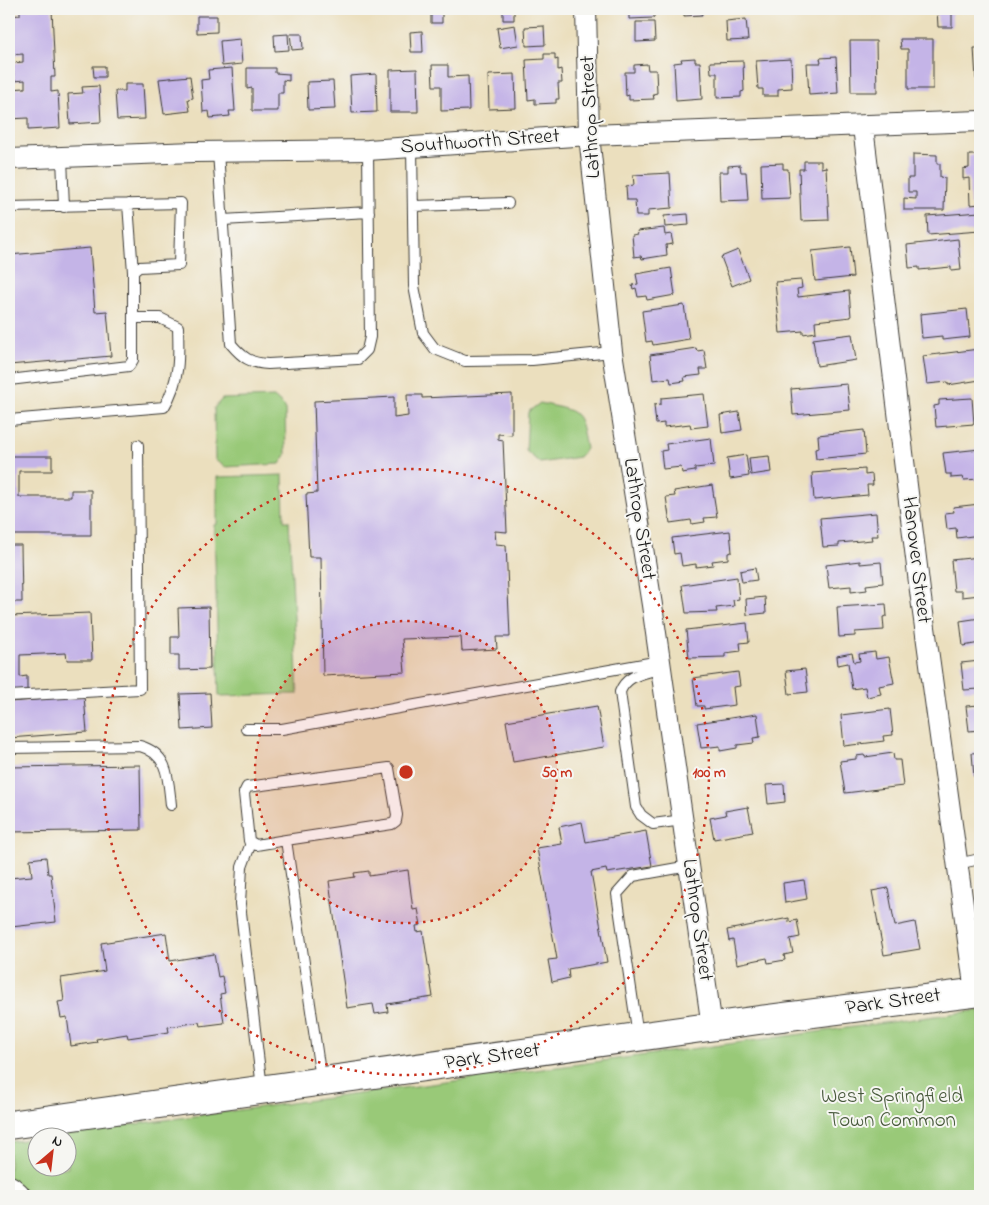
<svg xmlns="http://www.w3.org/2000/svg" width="989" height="1205" viewBox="0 0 989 1205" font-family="'Indie Flower',sans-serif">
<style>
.green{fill:#99c978;stroke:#5a724a}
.building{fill:#c4b4e7}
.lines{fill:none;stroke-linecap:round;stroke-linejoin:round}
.lane-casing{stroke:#3b3934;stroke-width:12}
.street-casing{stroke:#3b3934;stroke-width:22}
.primary-casing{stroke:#3b3934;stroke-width:30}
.lane{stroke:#fff;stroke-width:10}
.street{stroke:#fff;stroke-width:20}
.primary{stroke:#fff;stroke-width:28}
.ring{fill:none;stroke:#c8321e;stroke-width:2.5;stroke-dasharray:2.5 5}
.labels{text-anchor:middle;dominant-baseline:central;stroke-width:4;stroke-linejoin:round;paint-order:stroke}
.street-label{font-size:21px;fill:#1c1c1c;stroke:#f6f6f2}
.park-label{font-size:21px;fill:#48593c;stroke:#f6f6f2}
.centre{fill:#c8321e;stroke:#f6f6f2;stroke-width:2.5}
.ring-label{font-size:15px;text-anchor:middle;font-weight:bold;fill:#c8321e;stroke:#f6f6f2;stroke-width:4;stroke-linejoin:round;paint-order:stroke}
</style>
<rect width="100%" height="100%" fill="#f6f6f2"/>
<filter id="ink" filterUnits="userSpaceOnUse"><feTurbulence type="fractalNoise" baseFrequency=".02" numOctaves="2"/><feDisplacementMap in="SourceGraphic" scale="10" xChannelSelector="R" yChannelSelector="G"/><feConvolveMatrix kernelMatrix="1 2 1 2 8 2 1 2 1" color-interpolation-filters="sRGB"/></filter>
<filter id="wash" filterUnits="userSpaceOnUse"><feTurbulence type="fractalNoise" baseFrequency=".0096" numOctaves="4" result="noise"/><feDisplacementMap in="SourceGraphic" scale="20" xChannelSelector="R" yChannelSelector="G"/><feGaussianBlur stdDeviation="1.12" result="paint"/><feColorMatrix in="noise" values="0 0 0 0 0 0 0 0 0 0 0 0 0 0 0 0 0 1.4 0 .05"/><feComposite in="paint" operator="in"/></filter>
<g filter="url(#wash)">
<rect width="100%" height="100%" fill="#ebdfbe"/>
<path class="green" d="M274,397l11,10 1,48 -6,9 -55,3 -10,-7 -1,-52 8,-9z
M540,403c39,9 39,5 46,46l-7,8 -39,6 -14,-12 2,-39z
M283,475l1,46h5l9,173 -79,2 -5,-171 3,-1v-47z
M980,1010v183l-27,3h-944v-54l28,-4 1,30h30v-30l-29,-1z"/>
<g id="blocks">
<path class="building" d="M20,9h32l3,68h-4v15l7,-1 2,37 -32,2v-12l-19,1v-30l16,-1v-8l-11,1 -1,-18 10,-1v-8l-14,1v-39l11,-1z
M431,9h11v14h-11z
M503,9h11v11h-11z
M629,9h25v9l-25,1z
M684,9h17l1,6 -18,1z
M725,9h22v2h-22z
M890,9h20v1l-19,1z
M937,9h15v18h-14z
M197,16h20v16l-20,1z
M746,19l2,21 -21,1 -1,-20z
M636,22h18l1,19 -19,1z
M515,25l3,20 -18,3 -3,-20z
M544,26l1,19 -19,1 -1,-19z
M422,31l1,21h-12l-1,-20z
M288,34l1,16 -14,1 -1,-16z
M290,34h12l1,15 -11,1z
M240,39l2,25 -20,2 -2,-25z
M900,39h33v50h-25v-40h-7z
M850,41h26l1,51h-26z
M974,48h6v31h-4z
M544,54h11v6l3,-1v11l3,-1 1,14h-4l1,16h-3v4l-21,1v-5l-7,1 -2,-40 18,-1z
M836,57l2,36 -29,2 -2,-32h14l-1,-5z
M695,58v4h5l2,37 -26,2 -2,-38 8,-1 -1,-3z
M791,59l1,29 -14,1v7h-15v-7h-5l-2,-28z
M743,61l1,30 -3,1v5l-24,1v-25h-6l-1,-11z
M647,64l1,6h8l1,23 -4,1 1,5 -25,1v-5l-3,1 -1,-24h9v-7z
M432,65h16v12l20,-1 1,34 -28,1v-25h-8z
M93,66h12v11h-11z
M232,68l3,43h-6l1,5 -20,2 -1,-7 -6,1 -2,-32 8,-1 -1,-9z
M247,68h28v5l14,1v7l-6,-1v13h-5v18h-26v-23l-5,1z
M417,69l1,43h-28v-42z
M376,74l1,38 -25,1 -2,-37z
M515,74l1,34 -27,1 -1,-34z
M190,76l3,22 -5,1 2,12 -26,3 -5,-35z
M333,81l2,28 -27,1 -1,-28z
M125,84h18l2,35 -28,1 -2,-29h10z
M99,86l2,36 -31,2 -2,-30 15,-1 -1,-6z
M913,154l24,1v9h3v13l5,1 -1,32h-40v-12l12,1v-7h-8v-14h5z
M969,155h11v49l-10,1 -1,-27 -6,1v-10l6,-1z
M804,161h17v7l5,-1 3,53 -28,1 -2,-52h5z
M783,163v6h5l2,29 -28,1 -1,-35z
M740,165l1,7h5l2,28 -28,1 -1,-29h9v-6z
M670,173l2,35 -24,2v6h-12l-1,-16h-8l-1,-14 8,-1 -1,-10z
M980,212v19l-52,4 -1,-19z
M688,214l1,11 -24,2 -1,-11z
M664,228l1,7 6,-1 2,10 -7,1 1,10 -25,4 -1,-3 -7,1 -2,-22 6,-1 -1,-3z
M958,239l3,31 -10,1v-4l-32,3v-3l-10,1 -2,-23z
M850,247l3,30 -38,4 -3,-30z
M90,248l5,64 12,-1 4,45 -102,9v-110z
M738,250l11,29 -17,7 -11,-29z
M671,268l4,27 -28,5 -1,-4 -8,1 -2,-9 -3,1 -1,-4 6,-1 -2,-10z
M801,280l1,8 -5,1 1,8 51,-6 2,26 -36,4 1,11 -13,2v-3l-23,2 -5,-51z
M684,305l5,34 -36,6 -1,-4 -6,1 -4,-31z
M967,309l3,28 -28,3v-4l-20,2 -2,-24z
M852,334l4,26 -39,6 -4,-27z
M696,348l1,3 7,-1 3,19h-7l1,6 -17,2 1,4 -14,2 -1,-5 -17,2 -3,-25z
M979,349l1,31 -32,5v-3l-21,2 -4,-28z
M847,384l3,26 -57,5 -2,-26z
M512,394v41l-14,-1v5l5,1 4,92 -12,-1 1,13 10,1 4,92h-14l1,12 -35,2 -1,-14 -59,2 3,33 -82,4 -2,-119h-12l-3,-63 11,-1 -3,-92 80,-4v21l14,-2 -1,-21h15v3z
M704,394l4,32 -17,2 -1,-4 -26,3v-4l-8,1 -2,-19 7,-1v-6z
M972,398l2,26 -38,3 -2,-21 5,-1v-5z
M739,412l3,18 -20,3 -2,-18z
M864,430l2,24 -50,5 -1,-10 4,-1 -1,-13z
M711,438l3,28 -19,2v3l-13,2 -1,-6 -18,2 -2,-18 6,-1 -1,-6z
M980,449v30l-16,1 -1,-3 -12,1v-4h-5l-3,-21z
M746,455l3,21 -19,3 -3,-21z
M9,456h43v15h-33v26h52v-7h20v45h-82z
M769,456l2,16 -20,3 -2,-17z
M865,469v6l7,-1 1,11h-6l1,10 -54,5 -2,-27z
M712,485l5,32 -13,1 1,4 -13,2 -1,-4 -21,3 -4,-26 9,-1 -1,-5z
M980,504v31l-23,3 -1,-10 -9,1 -2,-16 9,-1 -1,-5z
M876,513l2,23h-7l1,4 -33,3v3l-16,1 -3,-29z
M730,531l2,21 -4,1v6l-16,2 1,4 -17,2v-3l-14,2 -2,-13 -6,1 -2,-16z
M9,545h12l1,57h-13z
M980,557v38l-18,2v-6h-8l-3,-31z
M860,561v3l21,-2 2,21 -17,2 1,5 -16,2v-6l-22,2 -3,-23z
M755,568l2,12 -15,2 -2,-11z
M737,577l2,22 -6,1 1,6 -18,2 1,4 -31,1 -4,-28z
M765,597l1,16 -19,2 -1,-16z
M886,604l1,12 -4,1 1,13 -29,2v4l-16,1 -2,-30z
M209,607l1,62 -31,1v-15h-8v-18h8l-1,-29z
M90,613l2,47h-25l-1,-7 -46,2v22l7,-1v14l-18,1v-75z
M980,618v25l-17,3 -3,-25z
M747,623l2,19 -9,1 1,8 -16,2v4l-36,1 -3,-28z
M875,652l1,7 13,-2 5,26 -15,3 2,8 -14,3 -2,-10 -13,2 -4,-26 -10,2 -1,-9 15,-3 2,9 6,-1 -1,-7z
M980,661v28l-16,1 -3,-27z
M805,669l3,23 -19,2 -3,-23z
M738,672l2,14 -7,1 2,18 -31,4v-3h-7l-4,-28z
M210,693l2,35 -30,2 -2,-36z
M84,696l3,36 -78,6v-36z
M980,705v25l-11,1 -3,-25z
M597,706l7,41 -91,15 -7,-41z
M890,709l3,26 -10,1 1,5 -40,5 -3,-31z
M757,714l3,23 -7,1 1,5 -17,2v3l-17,3v-5l-19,2 -4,-25z
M980,752v24l-6,1 -2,-24z
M893,753l1,7h6l3,26 -58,7 -5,-32 16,-2v-3l8,-1 1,2z
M140,765l1,65 -132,2v-65z
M784,784l1,18 -17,2 -2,-19z
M748,807l5,25 -39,7 -4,-21 16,-3 -1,-4z
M582,822l4,20 60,-11 6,35 -45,7 -1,-4 -15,3 16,90 -39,7 1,9 -17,4 -4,-22 9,-1 -20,-111 25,-4 -3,-17z
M46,857l2,17h3l5,48 -45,5v4l-2,1v-54l23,-2 -2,-17z
M408,870l5,40 5,-1 3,16 -5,1 1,6 6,-1 10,66 -46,7 1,8 -13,2 -2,-10 -26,4 -18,-127 26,-4 -1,-4 15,-2v5z
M804,880l3,19 -22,4 -2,-20z
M888,888l7,38 20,-4 5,27 -36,6 -12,-64z
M789,918v4l8,-2 3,17 -10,2 3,14 -9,2 1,5 -17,3 -1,-5 -30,6 -4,-24 -4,1 -2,-11z
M166,933l4,28 44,-7 4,23 4,-1 3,17 -5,1 4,29 -24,3 -1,-4 -31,5 1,5 -41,6 -1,-4 -31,5 1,3 -26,4 -4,-29 -6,1 -3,-16 6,-1 -3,-23 44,-7 -4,-28z"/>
</g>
</g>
<g filter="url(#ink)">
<use href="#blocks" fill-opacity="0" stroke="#3b3934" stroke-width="1"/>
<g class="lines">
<g class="lane-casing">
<path id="lane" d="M412,147l2,139 9,47 12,16 30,12 67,-1 80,-8
M218,152l13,192c12,14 19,19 37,20l90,-5 9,-9 3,-13 -2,-187
M62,158l2,49
M128,204l5,68
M413,206l95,-3
M9,207l172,-4 -2,62 -40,2 -6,5v88l-4,6 -120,14
M223,220l146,-8
M9,420l155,-13c16,-26 15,-51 14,-80l-18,-9h-27
M661,668c-17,6 -34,6 -41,24l16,115 5,8 12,9 30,-4
M9,696l131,-7 -2,-244
M246,729h36l378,-68
M9,748l131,-2c29,8 28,33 31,59
M286,840l-30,5 -7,-4 -5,-48 3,-6 142,-19 8,47 -1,6 -4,3 -106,16 35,239
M251,843l-9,24 -2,37 22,184
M957,864l23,-5
M638,1036l-21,-142 16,-18 56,-10"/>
</g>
<g class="street-casing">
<path id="street" d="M586,9l3,126 23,217 40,253 60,422
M863,127l57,464 55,401
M9,159l185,-7 174,-2 221,-15 391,-14"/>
</g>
<g class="primary-casing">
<path id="primary" d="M9,1125l750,-105 221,-28
M9,1190l7,6"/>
</g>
<use href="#lane" class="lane"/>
<use href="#street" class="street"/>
<use href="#primary" class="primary"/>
</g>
</g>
<circle cx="406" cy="772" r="151" fill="#c8321e" fill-opacity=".12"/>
<g class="ring">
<circle cx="406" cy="772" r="151"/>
<circle cx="406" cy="772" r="303"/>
</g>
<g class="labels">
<g class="street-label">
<text transform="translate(591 117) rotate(-93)">Lathrop Street</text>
<text transform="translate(480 142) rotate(-4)">Southworth Street</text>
<text transform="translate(639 519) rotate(81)">Lathrop Street</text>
<text transform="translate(916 560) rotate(83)">Hanover Street</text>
<text transform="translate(697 920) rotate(82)">Lathrop Street</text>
<text transform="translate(893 1002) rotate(-8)">Park Street</text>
<text transform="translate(492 1057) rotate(-8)">Park Street</text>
</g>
<g class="park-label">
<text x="892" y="1097">West Springfield<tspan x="892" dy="24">Town Common</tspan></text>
</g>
</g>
<circle cx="406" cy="772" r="8" class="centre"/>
<g class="ring-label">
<text x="557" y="777">50 m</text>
<text x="709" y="777">100 m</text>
</g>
<rect width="989" height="1205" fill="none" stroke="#f6f6f2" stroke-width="30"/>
<g transform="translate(52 1152) rotate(28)"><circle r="24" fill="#f6f6f2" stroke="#9f9f9c"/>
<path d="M0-4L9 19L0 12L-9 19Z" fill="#c8321e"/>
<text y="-8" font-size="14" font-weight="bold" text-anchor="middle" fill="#1c1c1c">N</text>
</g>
</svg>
